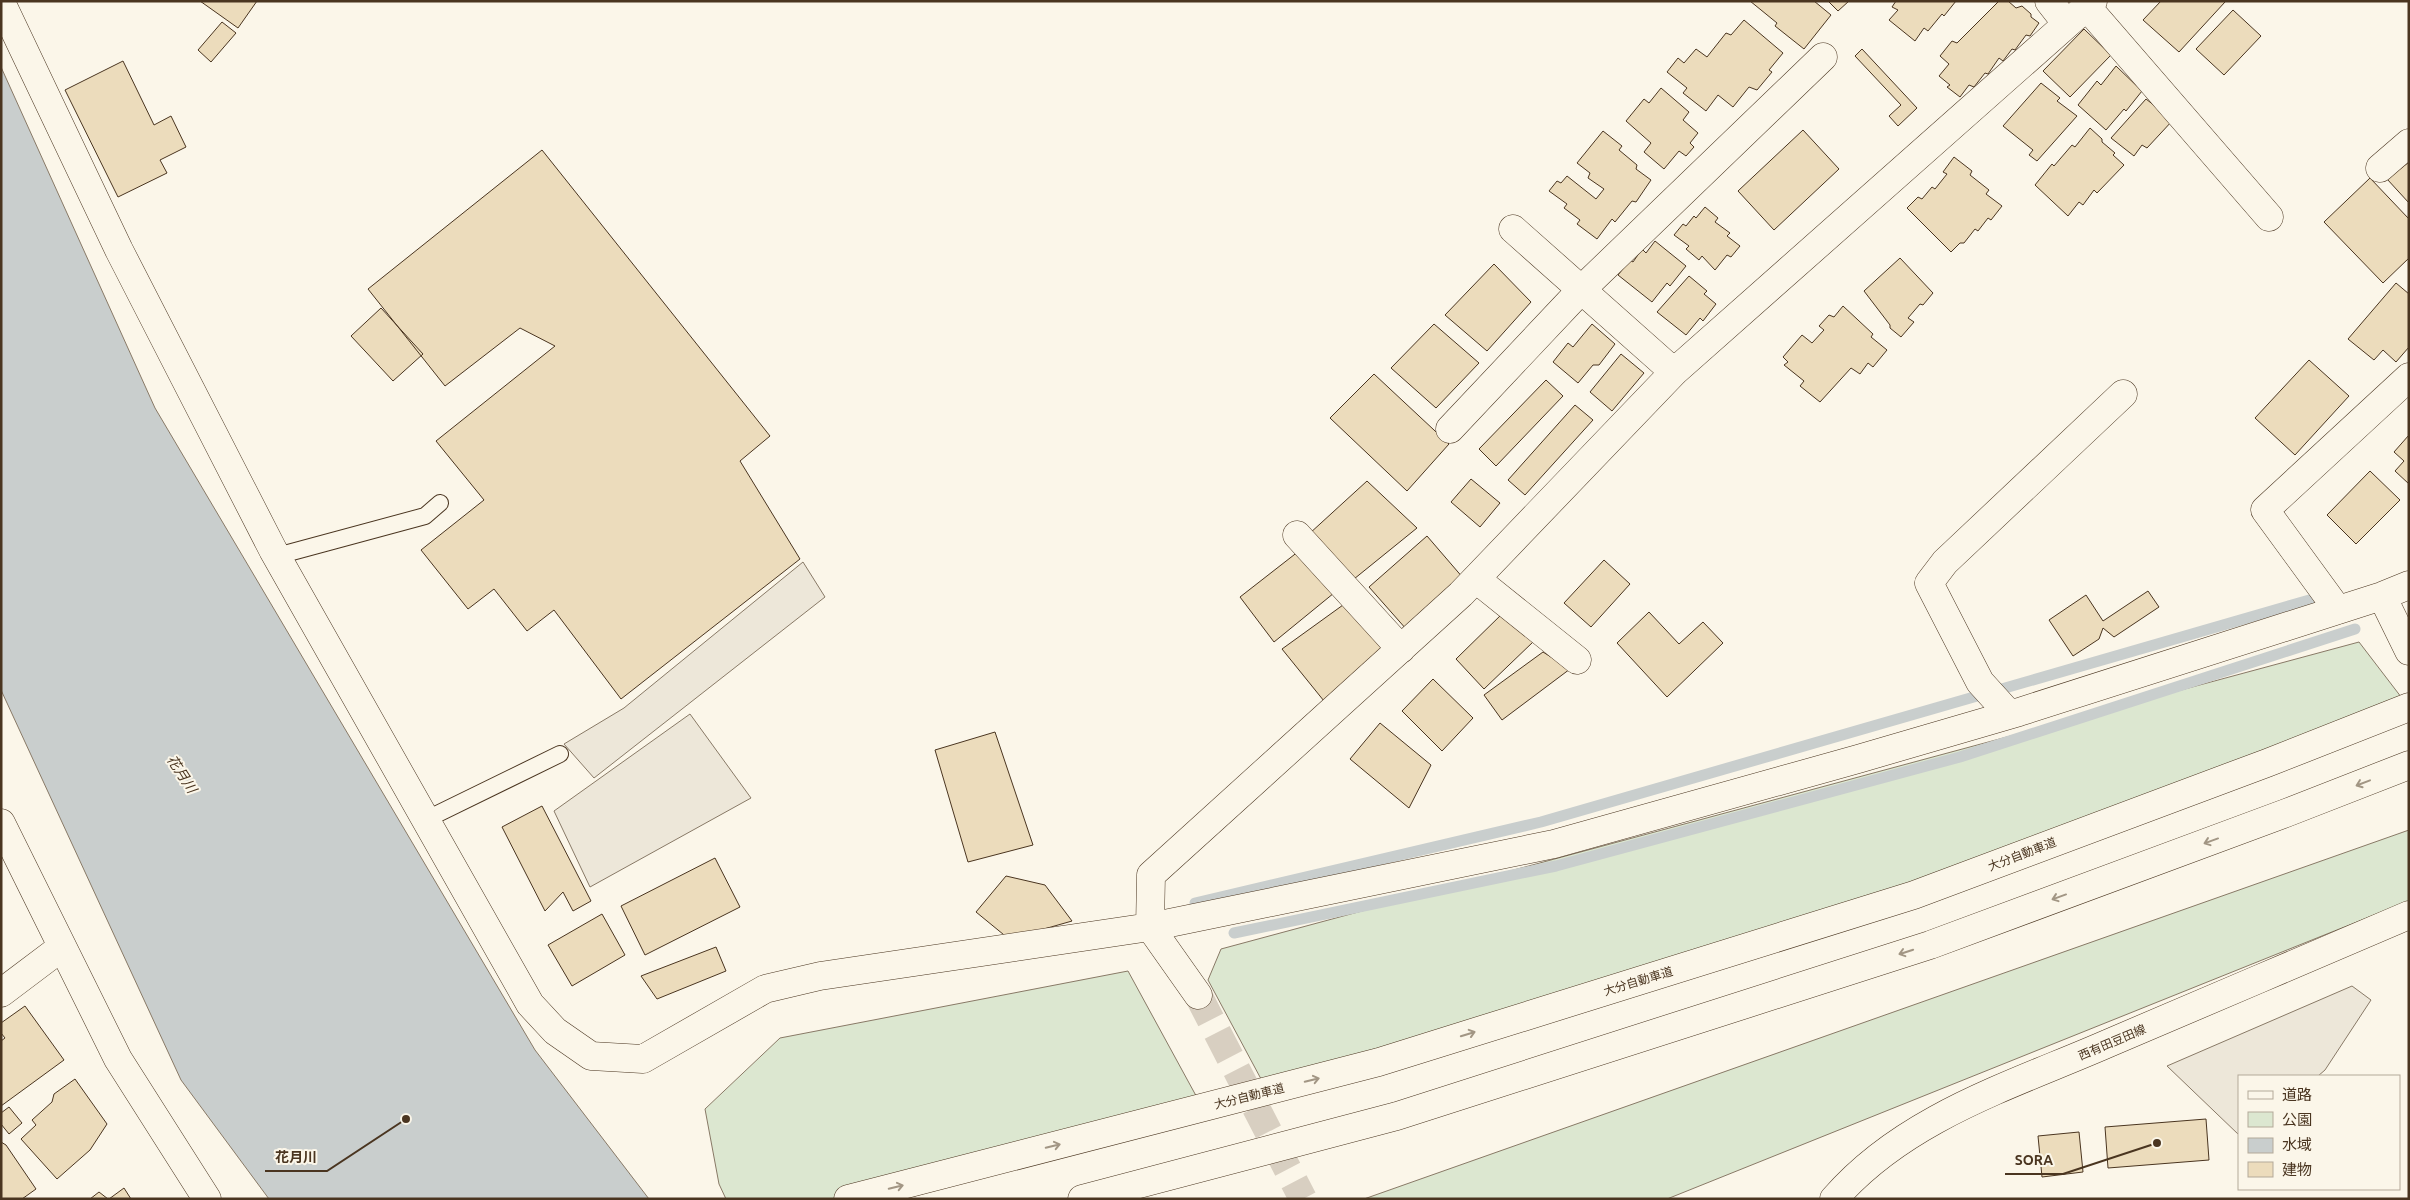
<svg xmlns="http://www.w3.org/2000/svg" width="2410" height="1200" viewBox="0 0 2410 1200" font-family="Ubuntu,'Noto Sans JP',sans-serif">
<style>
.green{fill:#dce7d0;stroke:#887966}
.parking{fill:#ede7d9;stroke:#887966}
.water{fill:#c9cecd;stroke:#887966}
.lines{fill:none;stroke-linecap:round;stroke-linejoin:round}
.stream{stroke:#c9cecd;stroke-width:11}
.building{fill:#ecdcbc;stroke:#4a3520}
.minor-tunnel{stroke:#d8cfc1;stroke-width:28;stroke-dasharray:28 14;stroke-linecap:butt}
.service-casing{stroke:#4a3520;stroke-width:18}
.minor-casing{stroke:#4a3520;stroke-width:29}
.secondary-casing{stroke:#4a3520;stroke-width:29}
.motorway-casing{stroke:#4a3520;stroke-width:29}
.service{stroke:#fbf6e9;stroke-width:16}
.minor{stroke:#fbf6e9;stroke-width:28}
.secondary{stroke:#fbf6e9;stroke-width:28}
.motorway{stroke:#fbf6e9;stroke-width:28}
.oneway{stroke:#a29684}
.labels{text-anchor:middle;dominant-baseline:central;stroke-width:4;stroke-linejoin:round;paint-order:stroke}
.street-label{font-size:12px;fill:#4a3520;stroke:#fbf6e9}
.water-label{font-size:14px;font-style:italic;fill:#4a3520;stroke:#fbf6e9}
.leader{fill:none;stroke:#4a3520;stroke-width:2}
.callout-dot{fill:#4a3520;stroke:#fbf6e9;stroke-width:2}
.callout-label{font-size:14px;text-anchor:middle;font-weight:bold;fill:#4a3520;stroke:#fbf6e9;stroke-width:4;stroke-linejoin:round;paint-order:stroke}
</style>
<rect width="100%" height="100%" fill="#fbf6e9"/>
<path class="green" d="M2359,642l49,64 -539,193 -601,193 -60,-112 13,-31z
M2409,830v71l-742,298h-303z
M1128,971l78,143 -302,85h-178l-7,-15 -14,-75 75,-71z"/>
<path class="parking" d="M803,562l22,35 -231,181 -30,-34 60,-36z
M690,714l61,84 -161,89 -36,-76z
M2352,986l19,14 -46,70 -7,6h-79v59l-72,-69z"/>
<path class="water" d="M1,67l154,341 380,642 114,149h-380l-88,-119 -180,-390z"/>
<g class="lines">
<path class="stream" d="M1195,903l346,-81 786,-227
M1234,933l322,-67 404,-109 395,-128"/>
</g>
<path class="building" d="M200,1h57l-19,27z
M1750,1h64l17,14 -27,34 -29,-23 2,-3z
M1828,1h21l-11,10z
M1896,1h60l-12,15 -2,-2 -14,17 -4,-3 -9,13 -26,-21 9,-10 -6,-3z
M1999,1h9l8,7 6,-2 9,8v3l8,6 -9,13 -4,-1 -11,15 -3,-1 -9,12 -4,-3 -11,16 -3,-1 -11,14 -5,-2 -9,12 -13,-10 3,-2 -11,-9 10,-12 -9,-8 12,-15 5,2z
M2161,1h63l1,1 -46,50 -36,-32z
M2233,10l28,26 -37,39 -28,-26z
M1744,20l39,33 -14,17 3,2 -15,18 -8,-3 -16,20 -15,-12 -12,16 -23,-18 4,-5 -20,-16 11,-14 6,5 12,-14 11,8 19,-24 5,2z
M222,22l14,11 -25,29 -13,-12z
M2084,29l27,26 -41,42 -27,-26z
M1862,49l55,59 -19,18 -9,-10 12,-11 -46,-49z
M123,61l31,64 17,-9 15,31 -26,13 7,13 -49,24 -53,-107z
M2116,66l26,25 -16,20 -2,-2 -18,21 -28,-25 19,-24 4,4z
M2041,83l19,15 -3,3 20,15 -40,45 -8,-6 4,-5 -30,-24z
M1661,88l28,24 -6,8 15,13 -8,10 4,4 -8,9 -7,-5 -15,18 -20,-17 7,-9 -25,-22 18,-22 5,4z
M2146,99l27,21 -26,28 -5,-3 -8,11 -23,-18z
M2090,128l12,11v3l13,11 -2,2 11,10 -27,28 -3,-3 -11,15 -4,-3 -11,14 -33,-31 17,-21 2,2 18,-21 3,2z
M1803,130l36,39 -65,61 -36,-39z
M1603,131l19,15 -3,4 18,15 -1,4 15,11 -15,22 -4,-1 -17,21 -3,-3 -15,20 -20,-15 3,-4 -16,-12 3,-4 -18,-13 8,-10 4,2 6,-7 29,23 8,-10 -16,-11 2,-5 -13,-10z
M542,150l228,286 -30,25 60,98 -179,140 -67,-89 -27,21 -33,-42 -26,20 -47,-59 63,-50 -48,-59 119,-95 -35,-18 -75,58 -77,-97z
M1954,157l18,14 -2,4 19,15 -3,4 16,12 -11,14 -3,-2 -10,13 -3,-2 -11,14h-4l-9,9 -44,-44 11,-11 4,2 10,-12 3,2 12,-15 -4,-2z
M2409,162v41l-22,-24z
M2370,178l39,41v39l-26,25 -59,-61z
M1705,207l13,11 -3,4 15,11 -3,3 13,10 -9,11 -4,-2 -12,15 -13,-14 -3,4 -13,-11 3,-3 -15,-11 9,-11 3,2 8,-10 2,2z
M1655,241l31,25 -16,20 -3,-3 -15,19 -34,-27 12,-15 3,2 9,-13 4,4z
M1900,258l33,35 -10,12 -3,-1 -12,14 6,4 -13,15 -11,-9v-3l-26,-34z
M1494,264l37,38 -44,49 -42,-36z
M1689,276l18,15 -3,3 12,10 -13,17 -3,-3 -14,17 -29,-23z
M2396,283l13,11v53l-13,15 -13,-12 -9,10 -26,-21z
M1843,306l30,28 -2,3 16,13 -14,17 -5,-4 -8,11 -9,-6 -31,34 -20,-16 4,-5 -20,-16 4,-3 -5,-5 19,-22 10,8 12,-13 -5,-4 10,-11 5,2z
M381,308l42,46 -30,27 -42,-45z
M1434,324l45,39 -43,45 -45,-40z
M1592,324l23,20 -16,21h-6l-15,18 -25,-21 15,-19 5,4z
M1621,354l23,19 -32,38 -22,-19z
M2309,360l40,36 -54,59 -40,-37z
M1374,374l75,70 -42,47 -77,-73z
M1546,380l17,16 -67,70 -17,-17z
M1575,405l18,15 -68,75 -17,-15z
M2409,435v49l-14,-13 9,-10 -10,-9z
M2370,471l30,29 -44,44 -29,-29z
M1471,479l29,24 -20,24 -29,-25z
M1367,481l50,47 -63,51 -45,-45z
M1427,536l37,43 -57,51 -38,-43z
M1299,551l35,42 -60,49 -34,-45z
M1604,560l26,24 -39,43 -27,-24z
M2148,591l11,16 -45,30 -11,-9 -4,11 -26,17 -24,-36 37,-25 17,26z
M1343,605l41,45 -60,51 -42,-52z
M1504,612l29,30 -49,47 -28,-30z
M1649,612l30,32 24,-22 20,21 -56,54 -50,-54z
M1543,652l27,17 -68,51 -18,-25z
M1433,679l40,39 -31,33 -40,-40z
M1380,723l51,42 -22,43 -59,-49z
M995,732l38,113 -65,17 -33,-112z
M542,806l49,95 -18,10 -10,-19 -18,19 -43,-84z
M715,858l25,49 -95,48 -24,-49z
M1006,876l39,9 27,36 -63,18 -33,-27z
M602,914l23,41 -53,31 -24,-41z
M716,947l10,24 -69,28 -16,-23z
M25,1006l39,54 -63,46v-65l4,-3 -4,-5v-10z
M75,1079l32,45 -17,26 -33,29 -36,-40 15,-14 -4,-5 20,-18 2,-8z
M9,1107l13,16 -13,11 -8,-10v-11z
M2206,1119l3,41 -101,8 -3,-41z
M2079,1132l4,40 -41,5 -4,-41z
M1,1142l5,3 30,44 -14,10h-21z
M124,1188l7,11h-22z
M99,1192l9,7h-18z"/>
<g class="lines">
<path class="minor-tunnel" d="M1198,995l105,204"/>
<g class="service-casing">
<path id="service" d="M277,556l148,-40 15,-13
M425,820l135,-66"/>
</g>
<g class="minor-casing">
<path id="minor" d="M2049,1l18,23
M1,2l118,248 154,300 257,454 25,27 36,25 52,3 122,-70 55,-13 330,-49 404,-83 304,-85 161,-47 363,-116 27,-11
M2087,7l182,210
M2380,168l29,-25
M1513,229l161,143
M1450,429l131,-139 242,-233
M1297,535l104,114
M1476,579l101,81
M2382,596l27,55
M2338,610l-73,-100 144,-133
M2009,714l-29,-32 -51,-99 16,-21 178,-168
M1,823l117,236 89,140
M1,993l61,-46
M1198,995l-48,-68 1,-52 310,-281 213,-222 419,-371"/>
</g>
<g class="secondary-casing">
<path id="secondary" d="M1834,1199c71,-82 179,-114 275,-156 100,-43 200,-85 300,-128"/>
</g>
<g class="motorway-casing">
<path id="motorway" d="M848,1199l531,-137 535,-167 353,-132 142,-56
M1082,1199l315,-83 533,-171 356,-132 123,-48"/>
</g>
<use href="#service" class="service"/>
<use href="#minor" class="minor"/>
<use href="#secondary" class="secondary"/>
<use href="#motorway" class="motorway"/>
</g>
<defs><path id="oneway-shaft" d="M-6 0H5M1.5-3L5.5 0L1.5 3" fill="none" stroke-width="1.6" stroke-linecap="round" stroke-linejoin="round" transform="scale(1.25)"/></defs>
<g class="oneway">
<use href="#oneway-shaft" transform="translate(2363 783) rotate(159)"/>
<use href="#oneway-shaft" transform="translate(2211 841) rotate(160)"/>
<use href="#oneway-shaft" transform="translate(2059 897) rotate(160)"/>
<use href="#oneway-shaft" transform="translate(1906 952) rotate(162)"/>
<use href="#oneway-shaft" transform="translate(1468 1034) rotate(-17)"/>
<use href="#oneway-shaft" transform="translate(1312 1080) rotate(-14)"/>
<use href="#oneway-shaft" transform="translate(1053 1146) rotate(-14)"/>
<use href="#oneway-shaft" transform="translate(896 1187) rotate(-14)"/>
</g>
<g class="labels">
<g class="street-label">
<text transform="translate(2022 854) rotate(-21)">大分自動車道</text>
<text transform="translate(1638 981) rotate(-17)">大分自動車道</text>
<text transform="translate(2112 1042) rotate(-23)">西有田豆田線</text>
<text transform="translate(1249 1096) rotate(-14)">大分自動車道</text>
</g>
<g class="water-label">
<text transform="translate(182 774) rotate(57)">花月川</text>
</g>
</g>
<path class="leader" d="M406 1119L327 1171H265M2157 1143L2063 1174H2005"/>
<g class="callout-dot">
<circle cx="406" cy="1119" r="5"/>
<circle cx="2157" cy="1143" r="5"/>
</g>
<g class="callout-label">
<text x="296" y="1162">花月川</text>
<text x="2034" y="1165">SORA</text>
</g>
<rect width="2410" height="1200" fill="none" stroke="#4a3520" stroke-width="5"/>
<rect x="2238" y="1075" width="162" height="115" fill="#fbf6e9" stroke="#b4a999"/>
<rect x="2248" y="1091" width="25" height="8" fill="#fbf6e9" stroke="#b4a999"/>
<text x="2282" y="1100" font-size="15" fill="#4a3520">道路</text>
<rect x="2248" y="1112" width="25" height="15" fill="#dce7d0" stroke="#b4a999"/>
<text x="2282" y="1125" font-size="15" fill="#4a3520">公園</text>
<rect x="2248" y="1138" width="25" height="15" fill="#c9cecd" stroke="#b4a999"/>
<text x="2282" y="1150" font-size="15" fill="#4a3520">水域</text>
<rect x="2248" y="1162" width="25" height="15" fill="#ecdcbc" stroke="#b4a999"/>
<text x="2282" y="1175" font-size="15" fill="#4a3520">建物</text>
</svg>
